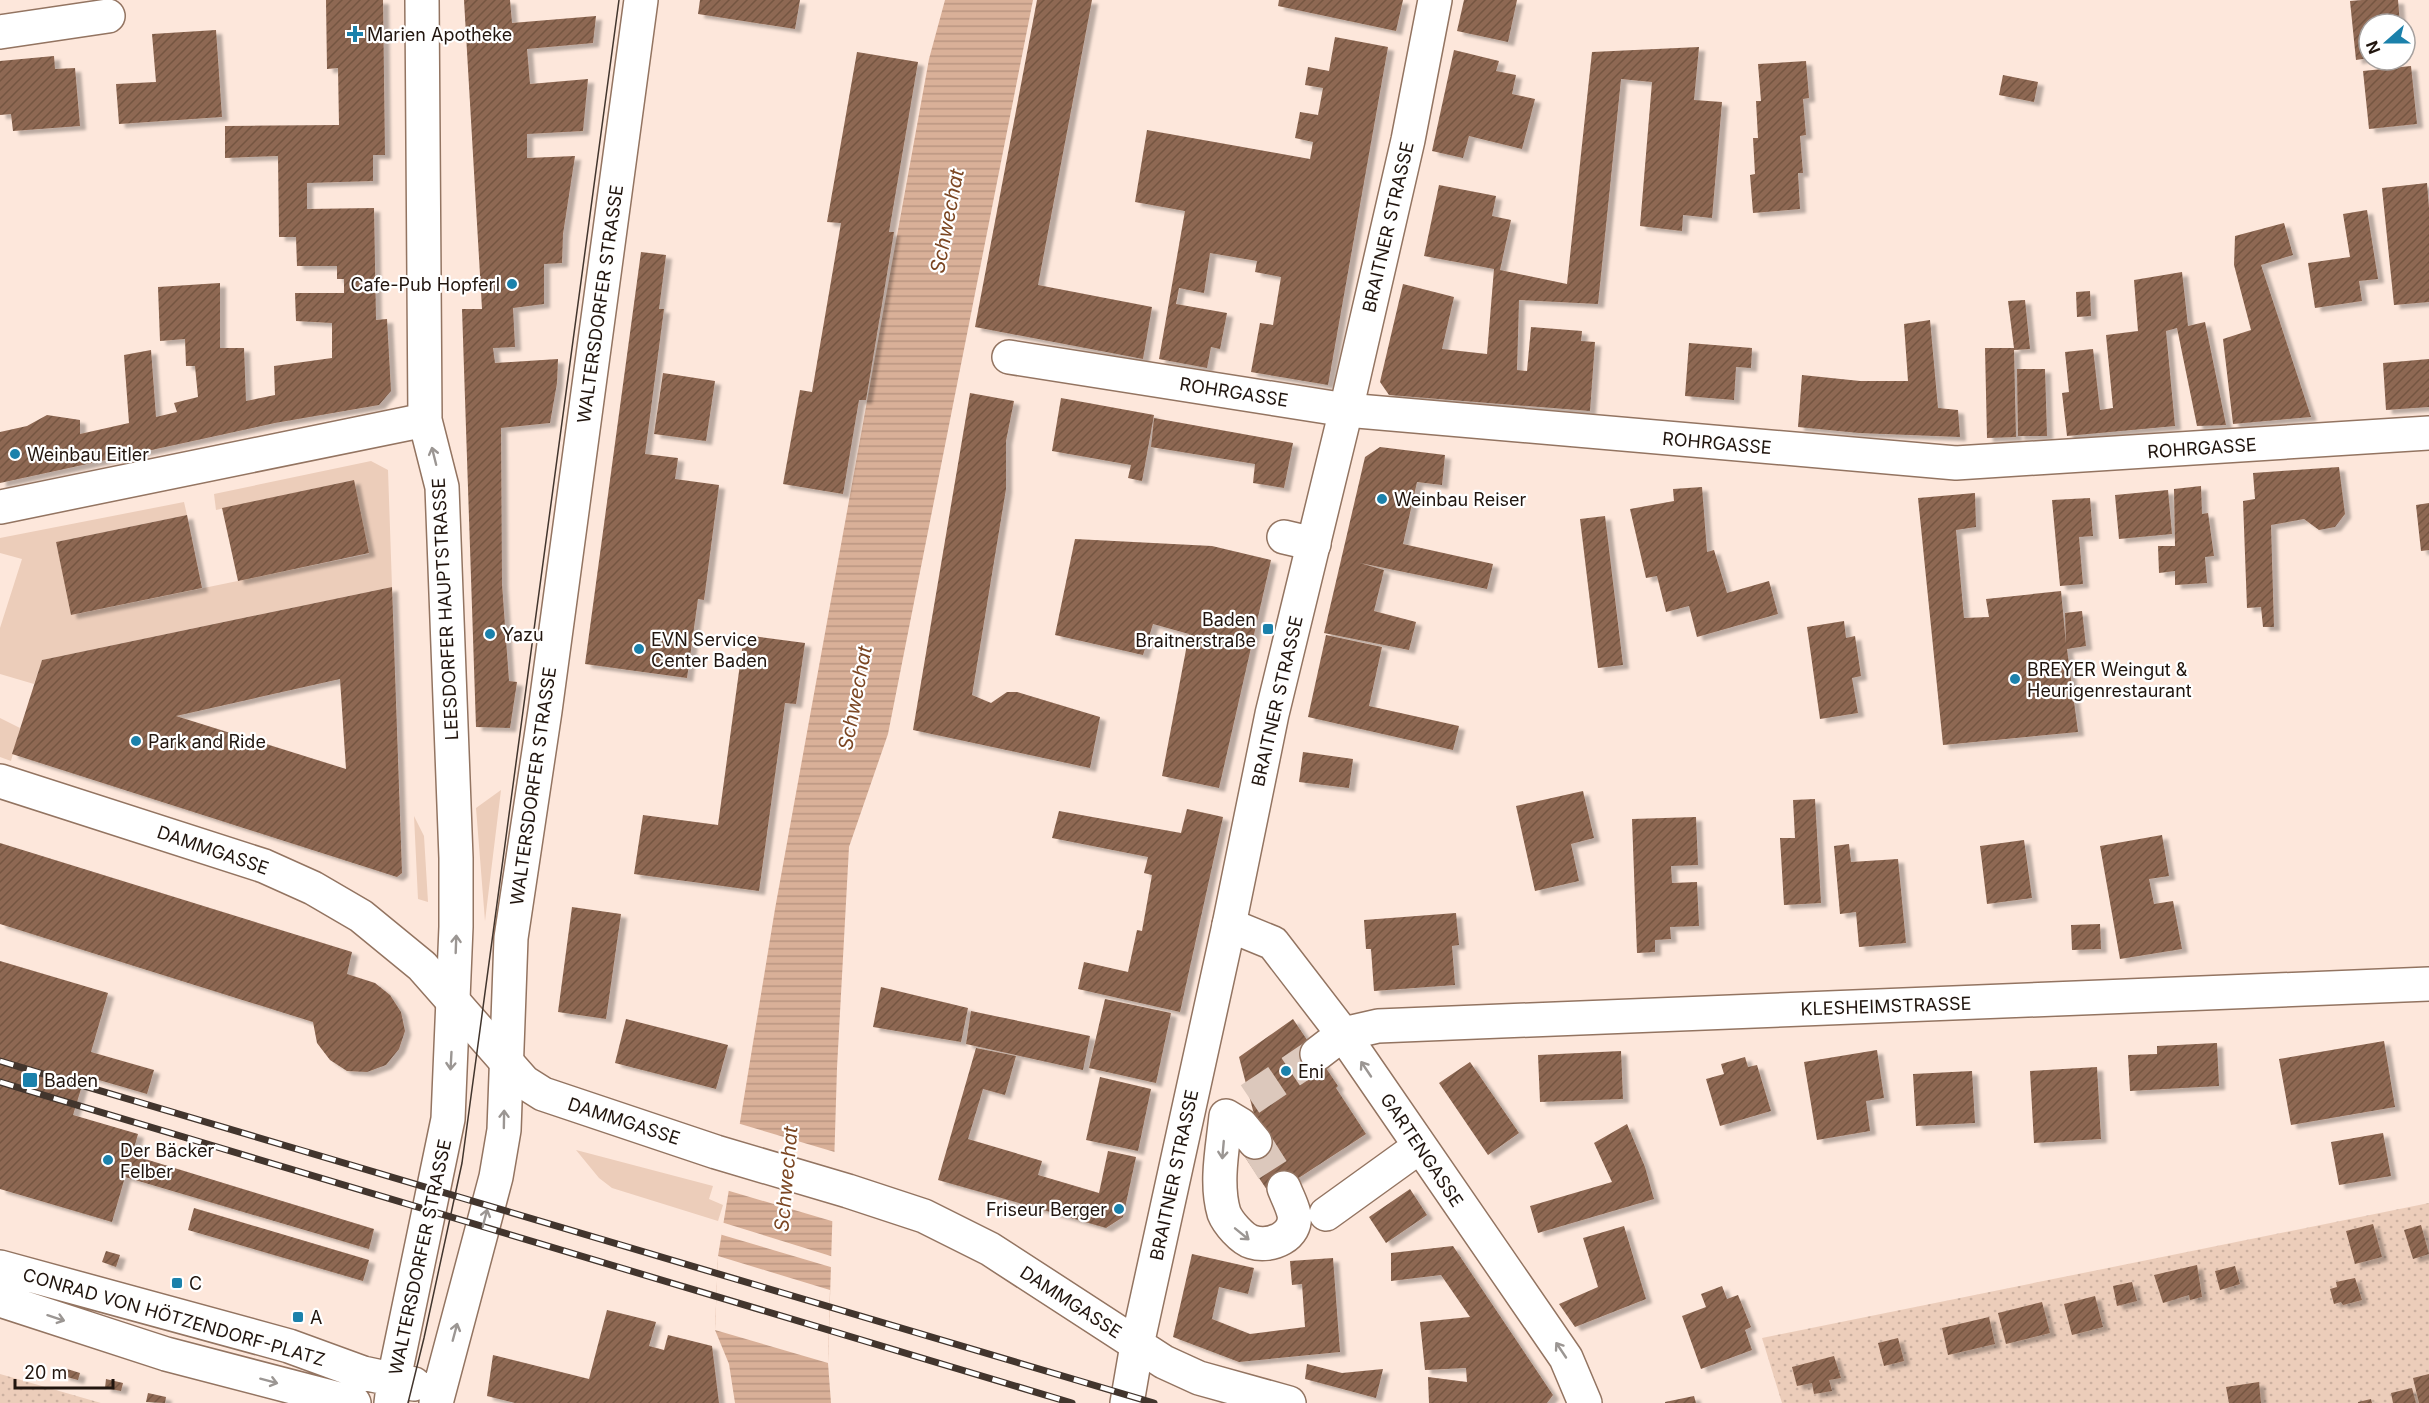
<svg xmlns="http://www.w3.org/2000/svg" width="2429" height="1403" viewBox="0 0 2429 1403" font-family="Inter,sans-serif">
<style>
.grass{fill:#eccdba}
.park{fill:url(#park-dots)}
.water{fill:url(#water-rules)}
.pier{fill:#fde7db}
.building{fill:url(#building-hatch);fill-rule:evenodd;filter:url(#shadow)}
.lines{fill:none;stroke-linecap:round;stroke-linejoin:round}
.minor-tunnel{stroke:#dcc8bc;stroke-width:33;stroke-dasharray:33 16;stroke-linecap:butt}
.minor-casing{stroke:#937461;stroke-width:36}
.major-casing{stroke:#937461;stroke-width:36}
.minor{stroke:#fff;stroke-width:33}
.major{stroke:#fff;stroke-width:33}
.tram{stroke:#42352d;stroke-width:1.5}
.rail-casing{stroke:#42352d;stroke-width:7}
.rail{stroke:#fff;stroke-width:4.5;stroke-dasharray:14;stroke-linecap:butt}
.oneway{stroke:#9b9693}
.poi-dot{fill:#1b81ab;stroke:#fff;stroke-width:2}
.labels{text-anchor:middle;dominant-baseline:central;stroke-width:4.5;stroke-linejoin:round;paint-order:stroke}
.poi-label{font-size:18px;fill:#21150e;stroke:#fff;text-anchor:start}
.street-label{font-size:18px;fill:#21150e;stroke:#fff}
.water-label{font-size:20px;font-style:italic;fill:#7b4622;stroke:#fff}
</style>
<defs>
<pattern id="park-dots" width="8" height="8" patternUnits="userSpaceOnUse" patternTransform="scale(1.5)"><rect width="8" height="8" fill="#eccdba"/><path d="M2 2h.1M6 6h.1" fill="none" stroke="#caaf9f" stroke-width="1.8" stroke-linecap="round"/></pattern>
<pattern id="water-rules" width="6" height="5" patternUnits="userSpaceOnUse" patternTransform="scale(1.5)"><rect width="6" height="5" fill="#d9b098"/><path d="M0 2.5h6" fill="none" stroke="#ba9682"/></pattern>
<pattern id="building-hatch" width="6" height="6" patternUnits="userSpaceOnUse" patternTransform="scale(1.5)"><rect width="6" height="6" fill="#8e6852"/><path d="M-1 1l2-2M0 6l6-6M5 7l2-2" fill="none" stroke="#745442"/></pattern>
<filter id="shadow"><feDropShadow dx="6" dy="4" stdDeviation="1.5" flood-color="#0004"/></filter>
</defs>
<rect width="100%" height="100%" fill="#fde7db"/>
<path class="grass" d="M371,461l17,9 4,117 -350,73 -8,24 -34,-10v-46l22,-69 -22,-6v-15l184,-36 3,13 -131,27 16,73 297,-61 -16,-74 -137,30 -2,-16z
M0,718l20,10 -9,33 -11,-4z
M501,790l-16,131 -9,-113z
M414,816l10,20 4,66 -10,-3z
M576,1150l137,36 -4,13 14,6 -5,16 -106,-33 -13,-10z"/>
<path class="park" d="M2429,1203v200h-647l-20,-65z
M0,1374l101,29h-101z"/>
<path class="water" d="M945,0h88l-145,734 -39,113 -12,221 -9,295 3,40h-96l-6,-39 -14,-34 3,-74 57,-347 154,-850z"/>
<path class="pier" d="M737,1123l101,30 -3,69 -109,-32z
M721,1222l113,35v11l-115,-34z
M718,1256l112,34 -2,73 -113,-33z"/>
<path class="building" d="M326,0h57l2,155h-12v26l-66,2v26l67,-1 2,112 11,-1 4,72 -12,14 -104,18 -275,60v-51l27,-6 20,-11 33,5v14l49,-11 -5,-68 27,-5 5,67 21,-5 -3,-9 24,-6 -3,-31h-9l-1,-27 -25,2 -2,-54 62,-4v65h24l2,53 29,-6 -1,-29 58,-8v-35l-36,-2 -1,-28h49v-14h-7v-13h-40l-1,-29h-17l-1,-81 -53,2v-32l114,-1 -1,-57 -11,1z
M464,0h46l2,23 84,-7 -3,27 -66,6 3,35 58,-5 -5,52 -56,3v24l48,-2 -12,78 -1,29 -18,1v40l-31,4 2,39 -22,1 2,15 63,-4 -1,24 -7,40 -49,5 1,156 7,97 8,1 -7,46 -34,-1 -14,-418h20z
M700,0h100l-5,29 -97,-15z
M1037,0h55l-54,285 114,22 -9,52 -168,-32z
M1279,0h124l-7,31 -118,-25z
M1464,0h53l-9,42 -51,-11z
M2362,0h36l2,24h-31v34l-13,2 -6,-59z
M216,30l6,87 -103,7 -3,-40 40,-2 -4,-48z
M1335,37l53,10 -60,338 -77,-13 9,-49 13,2 8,-48 -26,-5 2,-11 -47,-8 -6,40 -25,-5 -3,16 51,9 -7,36 -9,-2 -4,21 -48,-9 26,-148 -50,-9 12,-72 163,29 3,-17 -18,-4 5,-26 18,3 5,-27 -18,-3 3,-18 21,4z
M1699,47l-5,53 28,2 -10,116 -29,-3 -1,16 -42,-5 12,-144 -31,-3 -23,225 -79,-4 -2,70 10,1 4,-44 51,4 -1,10 14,1 -5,69 -201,-16 -9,-13 23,-98 51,13 -12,52 45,5 7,-85 -70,-13 15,-71 57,11 -4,20 19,4 -11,50 67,14 25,-232z
M1454,50l45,11 -3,10 20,4 -4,19 23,5 -13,50 -53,-13 -6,22 -31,-7z
M857,52l61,10 -29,170h5l-28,168h-7l-16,94 -60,-10 17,-94 12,2 29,-169 -14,-1z
M54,56l1,13 20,-1 5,58 -67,5 -2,-17 -11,1v-54z
M1806,61l3,37 -6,1 3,36 -6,1 3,37h-5l2,36 -47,4 -3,-38 5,-1 -2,-36h5l-2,-37h5l-3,-37z
M2411,66l6,58 -48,5 -6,-58z
M2003,75l35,7 -4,20 -35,-7z
M2427,183l2,25v94l-35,3 -12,-117z
M2367,210l11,69 -19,2 3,20 -47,7 -7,-45 42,-6 -7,-43z
M2284,223l9,32 -32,10 50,152 -78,7 -10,-85 28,-9 -17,-65 1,-29z
M641,252l25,3 -7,54h5l-19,145 33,4 -3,21 44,6 -15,115 -6,-1 -11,79 -102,-14z
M2182,272l6,54 17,-4 21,103 -29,1 -20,-98 -11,3 9,95 -108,10 -5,-43 7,-1 -4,-40 28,-3 7,61 13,-2 -7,-73 32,-4 -4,-51z
M2090,291l1,25 -14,1 -1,-25z
M2025,300l5,49 -16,1 2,87 -29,1 -2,-90h29l-6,-47z
M1930,320l8,88 20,2 2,27 -101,-4 -61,-6 4,-52 58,6h48l-4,-57z
M1689,343l63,5 -1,20 -15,-1 -2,33 -49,-4z
M2429,359v48l-43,3 -3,-47z
M2017,369h28l2,67h-29z
M663,373l52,8 -9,60 -52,-7z
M970,393l44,8 -8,40v48l-34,206 19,8 16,-11h10l83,25 -10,51 -177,-38z
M1061,398l93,17 -12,66 -14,-3 3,-13 -79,-14z
M1154,418l139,25 -9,45 -31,-5 2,-19 -104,-17z
M1380,447l65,8 -3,30 -25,-3 -14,62 90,20 -6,25 -127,-26 24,7 -10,41 42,11 -7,28 -85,-17 41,-176z
M2339,467l6,47 -10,13 -16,3 -15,-11 -33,6 3,102h-11l-2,-20 -14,1 -4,-107 12,-2 -2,-26z
M354,480l15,73 -131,28 -16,-73z
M2201,486l1,28 6,-1 6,43 -9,1 2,26 -32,2v-14l-16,2 -1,-27h17l-1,-57z
M1702,487l5,65 7,-2 13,43 42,-12 9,33 -81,23 -8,-31 -23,6 -9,-36 -11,2 -16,-69 44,-8 -1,-12z
M2168,490l4,44 -53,5 -4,-44z
M1975,493l1,34 -20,3 8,88 25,-1 -3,-18 75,-8 5,53 -1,-31 17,-2 4,35 -19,3 11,83 -135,13 -25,-247z
M2090,498l3,38 -14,1 4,47 -23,2 -8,-86z
M2429,503v47l-8,1 -5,-46z
M187,515l15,73 -131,27 -15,-73z
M1605,516l18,149 -25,3 -18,-149z
M1075,539l137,7 59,14 -52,228 -57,-12 27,-142 -36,-10 -10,31 -88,-20z
M392,587l10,286 -5,4 -385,-123 30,-94zM340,679l6,90 -170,-53z
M1844,621l2,17 9,-2 6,40 -9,2 6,35 -38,6 -13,-92z
M744,635l61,8 -9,61 -11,-1 -26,188 -125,-17 9,-59 75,10z
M1326,635l56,12 -13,59 90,20 -6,24 -145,-33z
M1303,752l50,7 -4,29 -50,-6z
M1583,791l11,47 -23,6 8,37 -44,10 -19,-85z
M1815,799l6,104 -37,2 -4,-67h15l-2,-38z
M1187,809l36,8 -43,195 -102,-23 6,-27 44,10 9,-42 5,1 10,-56 -8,-2 4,-16 -96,-19 7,-27 122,22z
M1696,817l2,48 -27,1 1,17 25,-1 2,44 -29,1 1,12 -16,1v12l-18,1 -5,-134z
M2162,835l7,41 -20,3 5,25 19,-3 9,48 -62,10 -20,-113z
M2024,840l8,58 -45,6 -7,-58z
M0,843l352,109 -5,22 28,9 15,12 11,17 4,19 -6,18 -13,16 -19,7 -20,-1 -17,-11 -13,-17 -4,-21 -313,-98z
M1849,844l2,18 47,-3 8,84 -47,4 -3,-35 -16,2 -6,-68z
M572,907l49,7 -15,105 -48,-7z
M1456,913l3,32 -7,1 3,39 -81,6 -3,-42h-5l-2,-29z
M2100,924l1,25 -29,1 -1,-25z
M0,961l108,32 -17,59 63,18 -7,24 -62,-18 -12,39 65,19 -6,21 242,74 -5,20 -244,-72 -13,45 -112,-33z
M881,987l87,21 -7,34 -88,-15z
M1105,999l66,14 -15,70 -67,-15z
M971,1011l119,25 -7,34 -117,-26z
M626,1019l102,26 -12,44 -101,-26z
M1293,1019l45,67 -2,2 30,46 -95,62 -30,-45 15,-29 -17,-65z
M2384,1041l11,66 -104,18 -12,-66z
M2217,1043l2,43 -89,5 -2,-36 29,-1v-8z
M976,1048l40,8 -11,39 -22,-6 -15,50 74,22 -4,14 61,18 9,-42 28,6 -13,60 -17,11 -168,-48z
M1877,1050l7,48 -18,3 4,30 -53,9 -13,-78z
M1621,1051l2,48 -83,3 -2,-47z
M1745,1057l3,10 9,-2 14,46 -51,15 -14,-47 18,-5 -3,-10z
M1470,1062l49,71 -31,22 -49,-72z
M2097,1067l4,72 -67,4 -4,-72z
M1972,1071l3,52 -59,3 -3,-52z
M1100,1077l51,12 -13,62 -52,-11z
M1627,1124l18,43 9,32 -116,34 -8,-27 82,-24 -18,-39z
M2383,1133l8,43 -52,9 -8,-43z
M1410,1189l17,26 -41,28 -17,-26z
M194,1208l175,52 -6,21 -175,-51z
M2373,1224l9,33 -27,7 -9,-33z
M2421,1225l8,29 -16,5 -9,-29z
M1624,1226l22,73 -71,28 -16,-23 39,-17 -15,-49z
M1453,1246l100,149 -6,8h-118l-1,-26 39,5 -1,-14 -41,2 -5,-48 50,-5 -29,-42 -50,6v-28z
M106,1251l14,4 -4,12 -14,-5z
M1192,1254l62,14 -6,26 -29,-7 -7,32 38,15 55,-7 -3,-43 -10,1 -2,-24 43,-3 7,94 -101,10 -66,-25z
M2197,1265l5,32 -12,3 -1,-5 -26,8 -9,-28z
M2235,1266l5,18 -20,6 -5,-19z
M2355,1278l7,22 -19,5 -2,-3 -7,2 -4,-15 7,-2 -1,-5z
M2132,1282l5,19 -20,5 -4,-20z
M1722,1286l5,13 11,-4 13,32 -6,3 7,20 -51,19 -19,-53 24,-9 -5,-13z
M2095,1296l8,31 -31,8 -8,-31z
M2042,1302l8,31 -44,11 -8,-31z
M607,1310l49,12 -7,24 15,4 4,-15 44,11 7,57h-204l-28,-7 6,-41 96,24z
M1989,1317l6,27 -47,11 -6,-27z
M1898,1338l6,23 -20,5 -6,-23z
M1834,1356l7,22 -12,2 3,11 -18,3 -2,-11 -15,3 -5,-19z
M1307,1364l35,9 41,-4 -7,29 -71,-19z
M64,1368l16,5 -2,7 -15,-4z
M2429,1374v29h-10l-6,-25z
M106,1379l17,4 -2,8 -16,-3z
M2259,1382l2,21h-32l-3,-16z
M2412,1388l4,15h-23l-2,-10z
M148,1393l18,4 -1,6 -19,-1z
M1694,1396l2,7h-31v-1z
M2371,1399l1,4h-14v-1z"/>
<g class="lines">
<path class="minor-tunnel" d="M1250,1099l67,-45
M1255,1142l29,46"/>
<g class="minor-casing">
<path id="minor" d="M0,32l108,-16
M1009,357l337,53 610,53 473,-30
M0,507l425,-87
M1284,537l30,7
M1229,925l44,18 70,91 223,324 19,45
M1317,1054l26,-20 35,-8 1051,-42
M1255,1142l-14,-17 -15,-9c-3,30 -11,67 -2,97 4,10 18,26 28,29 19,6 46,-6 42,-28 -2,-9 -7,-18 -10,-26
M1326,1214l93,-67
M0,1267l289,79 74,27 51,11
M0,1300l166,54 188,49
M391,1403l3,-24 54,-260 8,-192v-69l-14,-371 -17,-67 -3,-420
M436,1403l60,-226 8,-47 7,-192 34,-227 96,-711
M1127,1403l10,-58"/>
</g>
<g class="major-casing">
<path id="major" d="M0,781l264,85 49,22 48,28 61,50 102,116 19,12 173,58 132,39 76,25 66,33 174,113 35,16 90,25
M1137,1345l92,-420 43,-211 74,-304 62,-270 27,-140"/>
</g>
<use href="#minor" class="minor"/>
<use href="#major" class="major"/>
<path class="tram" d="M408,1403l16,-65 38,-175 157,-1163"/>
<g class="rail-casing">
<path id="rail" d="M0,1061l1154,342
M0,1082l1072,321"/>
</g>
<use href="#rail" class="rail"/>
</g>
<defs><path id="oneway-shaft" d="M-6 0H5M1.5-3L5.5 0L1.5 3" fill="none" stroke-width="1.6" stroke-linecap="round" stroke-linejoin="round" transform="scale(1.5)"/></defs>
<g class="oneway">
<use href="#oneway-shaft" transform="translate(434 456) rotate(-104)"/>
<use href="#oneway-shaft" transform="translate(456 944) rotate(-88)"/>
<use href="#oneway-shaft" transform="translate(451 1061) rotate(93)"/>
<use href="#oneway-shaft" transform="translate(1366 1069) rotate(-124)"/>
<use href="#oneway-shaft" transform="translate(504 1119) rotate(-89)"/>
<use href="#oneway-shaft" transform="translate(1223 1150) rotate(95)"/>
<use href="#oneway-shaft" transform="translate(485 1218) rotate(-75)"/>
<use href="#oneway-shaft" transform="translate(1242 1234) rotate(39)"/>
<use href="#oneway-shaft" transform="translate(56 1318) rotate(18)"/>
<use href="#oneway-shaft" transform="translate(455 1332) rotate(-75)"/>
<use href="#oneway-shaft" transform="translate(1561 1350) rotate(-124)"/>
<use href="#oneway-shaft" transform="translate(269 1381) rotate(15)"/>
</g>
<g class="poi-dot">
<path d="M352 25h6v6h6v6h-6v6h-6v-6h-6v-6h6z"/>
<circle cx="512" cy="284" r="6"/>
<circle cx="15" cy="454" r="6"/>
<circle cx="1382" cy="499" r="6"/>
<rect x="1262" y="623" width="12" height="12" rx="3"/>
<circle cx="490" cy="634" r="6"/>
<circle cx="639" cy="649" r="6"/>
<circle cx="2015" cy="679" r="6"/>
<circle cx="136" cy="741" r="6"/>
<circle cx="1286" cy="1071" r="6"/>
<rect x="22" y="1072" width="16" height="16" rx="3"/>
<circle cx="108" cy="1160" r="6"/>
<circle cx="1119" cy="1209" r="6"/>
<rect x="171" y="1277" width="12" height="12" rx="3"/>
<rect x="292" y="1311" width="12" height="12" rx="3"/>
</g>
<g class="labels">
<g class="poi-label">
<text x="367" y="34">Marien Apotheke</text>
<text x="500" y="284" text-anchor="end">Cafe-Pub Hopferl</text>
<text x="27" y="454">Weinbau Eitler</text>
<text x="1394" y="499">Weinbau Reiser</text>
<text x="1256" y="619" text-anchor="end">Baden<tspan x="1256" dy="21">Braitnerstraße</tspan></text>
<text x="502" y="634">Yazu</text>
<text x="651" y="639">EVN Service<tspan x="651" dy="21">Center Baden</tspan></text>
<text x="2027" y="669">BREYER Weingut &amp;<tspan x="2027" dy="21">Heurigenrestaurant</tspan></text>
<text x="148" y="741">Park and Ride</text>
<text x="1298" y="1071">Eni</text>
<text x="44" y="1080">Baden</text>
<text x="120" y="1150">Der Bäcker<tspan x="120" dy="21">Felber</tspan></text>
<text x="1107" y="1209" text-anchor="end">Friseur Berger</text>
<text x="189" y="1283">C</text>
<text x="310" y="1317">A</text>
</g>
<g class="street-label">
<text transform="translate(1388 227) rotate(-77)">BRAITNER STRASSE</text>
<text transform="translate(600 304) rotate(-82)">WALTERSDORFER STRASSE</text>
<text transform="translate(1234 392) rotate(9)">ROHRGASSE</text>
<text transform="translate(1717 443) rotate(5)">ROHRGASSE</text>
<text transform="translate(2202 448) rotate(-4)">ROHRGASSE</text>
<text transform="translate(445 609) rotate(-93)">LEESDORFER HAUPTSTRASSE</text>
<text transform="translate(1277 701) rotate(-77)">BRAITNER STRASSE</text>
<text transform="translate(533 786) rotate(-82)">WALTERSDORFER STRASSE</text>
<text transform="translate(213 850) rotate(19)">DAMMGASSE</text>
<text transform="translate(1886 1006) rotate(-2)">KLESHEIMSTRASSE</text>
<text transform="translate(624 1121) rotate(18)">DAMMGASSE</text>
<text transform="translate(1422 1150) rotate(56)">GARTENGASSE</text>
<text transform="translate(1174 1175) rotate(-78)">BRAITNER STRASSE</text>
<text transform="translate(420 1257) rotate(-78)">WALTERSDORFER STRASSE</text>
<text transform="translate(1071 1302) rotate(33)">DAMMGASSE</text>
<text transform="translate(174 1317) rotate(16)">CONRAD VON HÖTZENDORF-PLATZ</text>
</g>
<g class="water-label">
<text transform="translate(947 221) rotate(-79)">Schwechat</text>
<text transform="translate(855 698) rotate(-79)">Schwechat</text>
<text transform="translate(786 1179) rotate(-85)">Schwechat</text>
</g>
</g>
<g transform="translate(2387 42) rotate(249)"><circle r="28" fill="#ffffff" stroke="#a6a19f" stroke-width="1.5"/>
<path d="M0-4.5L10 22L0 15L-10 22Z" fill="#1b81ab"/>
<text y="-9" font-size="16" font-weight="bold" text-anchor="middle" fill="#21150e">N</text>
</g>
<path d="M15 1379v9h98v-9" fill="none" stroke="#21150e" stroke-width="3"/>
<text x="24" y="1379" font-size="18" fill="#21150e" stroke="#ffffff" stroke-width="4.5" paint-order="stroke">20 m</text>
</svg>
